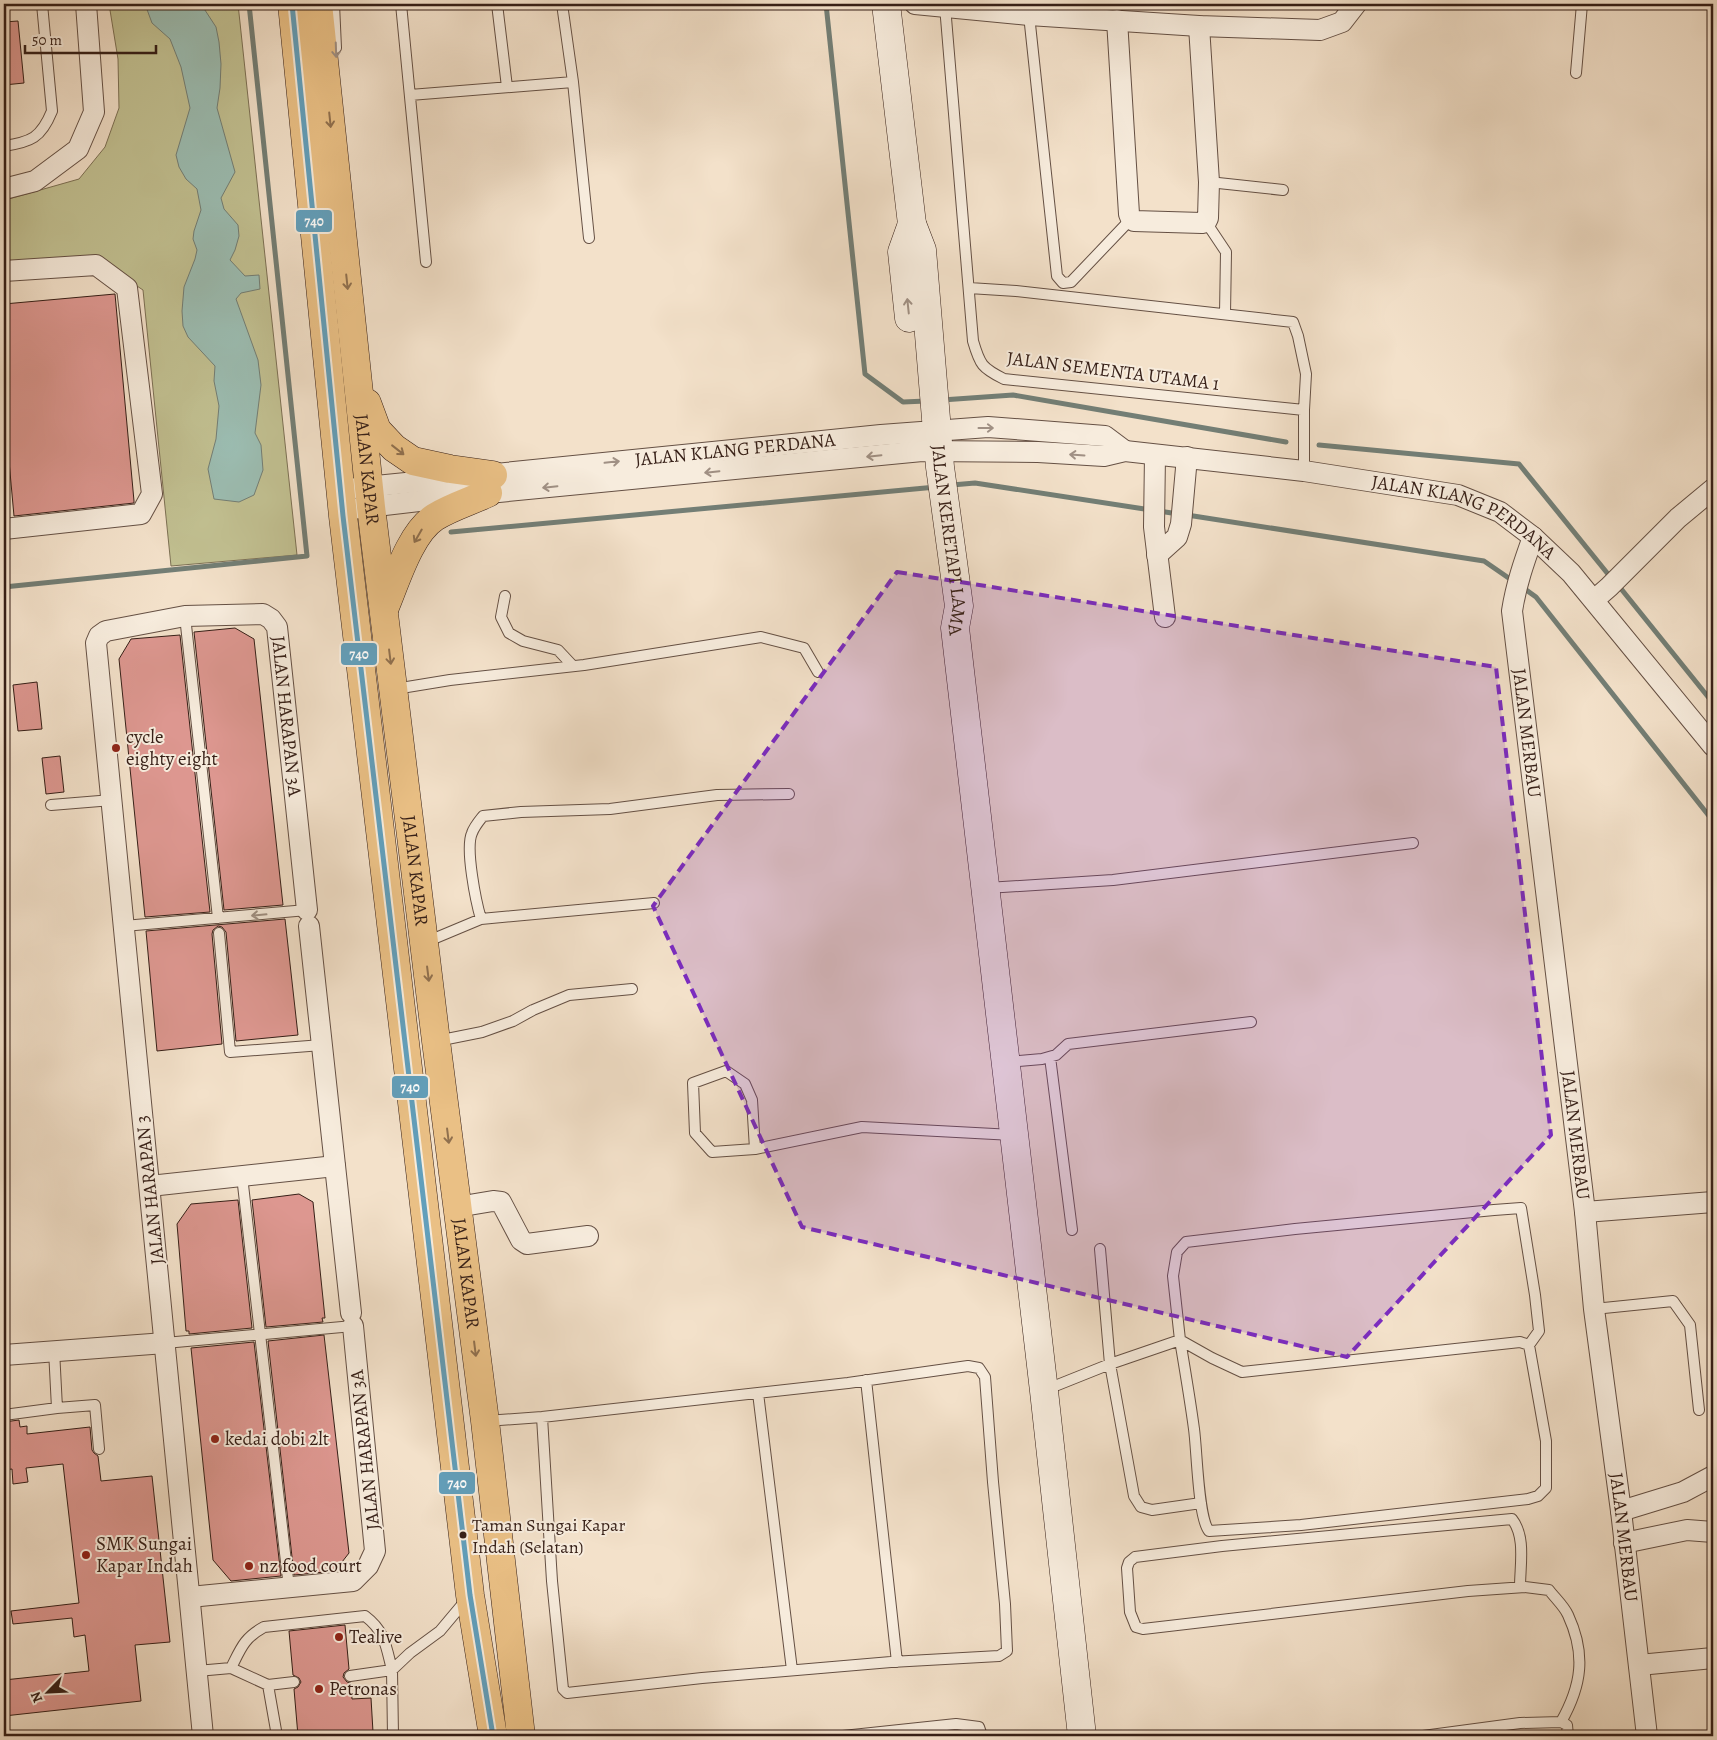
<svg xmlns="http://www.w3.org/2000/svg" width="1717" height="1740" viewBox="0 0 1717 1740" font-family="Alegreya,serif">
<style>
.green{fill:#c2c192;stroke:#7c7054}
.water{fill:#9cbeb3;stroke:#737e75}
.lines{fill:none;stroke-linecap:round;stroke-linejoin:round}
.stream{stroke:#737e75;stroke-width:5}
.building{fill:#dd9790;stroke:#361f17}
.lane-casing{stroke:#655044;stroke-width:12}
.street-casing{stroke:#655044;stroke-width:22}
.secondary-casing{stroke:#361f17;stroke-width:29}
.highway-casing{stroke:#361f17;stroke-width:29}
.lane{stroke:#f7ecdd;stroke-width:10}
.street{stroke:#f7ecdd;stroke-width:20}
.secondary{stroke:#f7ecdd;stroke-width:28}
.highway{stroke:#eac085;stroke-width:28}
.bus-1-casing{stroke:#f7ecdd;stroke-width:9}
.bus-1{stroke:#629fbb;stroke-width:5}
.oneway{stroke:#a09084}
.oneway2{stroke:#90704e}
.marked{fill:#7b2cbf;fill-opacity:0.2;stroke:#7b2cbf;stroke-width:4;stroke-dasharray:10 6;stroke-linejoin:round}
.poi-dot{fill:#8f2418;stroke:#f7ecdd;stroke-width:2}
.bus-dot{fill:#361f17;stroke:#f7ecdd;stroke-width:2}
.labels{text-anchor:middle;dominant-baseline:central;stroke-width:4;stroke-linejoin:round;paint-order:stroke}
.bus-label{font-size:18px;fill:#361f17;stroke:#f7ecdd;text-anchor:start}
.street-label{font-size:19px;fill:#361f17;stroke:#f7ecdd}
.poi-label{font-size:19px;fill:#361f17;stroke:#f7ecdd;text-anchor:start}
.line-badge{stroke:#f7ecdd;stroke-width:2}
.badge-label{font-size:14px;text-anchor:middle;font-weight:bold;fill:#fff}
</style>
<rect width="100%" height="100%" fill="#f3e1ca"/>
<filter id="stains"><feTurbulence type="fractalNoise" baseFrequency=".004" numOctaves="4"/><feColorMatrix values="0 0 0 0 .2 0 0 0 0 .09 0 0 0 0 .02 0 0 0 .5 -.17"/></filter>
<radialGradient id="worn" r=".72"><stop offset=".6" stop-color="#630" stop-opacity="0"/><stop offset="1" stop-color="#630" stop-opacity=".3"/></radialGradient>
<path class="green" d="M109,4h129l59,551 -126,11 -28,-276 -51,-34 -84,6 -3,-62 74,-21 26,-32 14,-39 -1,-49z"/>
<path class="water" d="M145,4h56l15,23 3,15 2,22 -1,24 -3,20 18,64 -14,26 3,11 14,16 1,11 -4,14 -5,10 15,16 14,-1 1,14 -19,4 -5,6 22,61 3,25 -6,48 6,12 2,25 -9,25 -15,7 -25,-3 -6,-30 8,-30 3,-33 -5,-25 1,-15 -27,-29 -5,-11 -1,-15 2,-24 11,-28 2,-9 -4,-11 1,-8 7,-21 -4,-21 -11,-10 -7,-12 -3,-12 14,-47 -9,-41 -11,-28 -18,-16z"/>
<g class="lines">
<path class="stream" d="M826,4l39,370 38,28 23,-1
M942,400l71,-5 273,47
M1319,445l200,19 93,115
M952,485l23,-2 176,27
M1159,511l19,3
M1187,515l297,46 29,20
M451,532l485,-45
M1618,585l95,118
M4,587l303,-31 -58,-552
M1522,587l14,10 177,224"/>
</g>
<path class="building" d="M18,21l6,62 -20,2v-63z
M115,294l19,207v2l-120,13 -10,-110v-102z
M235,628l19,11 29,266 -59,5 -30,-278z
M180,635l30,277 -65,5 -26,-258 12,-20z
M37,682l5,47 -24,2 -5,-46z
M60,756l4,36 -18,2 -4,-36z
M285,919l13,116 -62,6 -10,-109 -4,-5 -4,-1 -5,4 -1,4 10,110 -65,7 -11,-120z
M299,1194l14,8 12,116h-3l1,4 -57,5 -14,-127z
M238,1200l14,128 -63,6v-3h-3l-9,-107 14,-20z
M324,1335l25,218 -14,18 -41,4 -26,-234z
M254,1342l27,234 -50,5 -18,-21 -22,-212z
M19,1420l1,7 7,-1v8l63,-7 2,23 2,3 4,3 3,25 51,-5 18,166 -35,3 6,56 -137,15v-36l85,-9 -4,-36 -11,2 -2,-19 -59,6 -2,-13 68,-8 -16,-139 -37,4 2,14 -15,2 -1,-15 -8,1v-48z
M345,1625l4,44 -5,4 -1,4 4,5 4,1 1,16 19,-1 2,34 -37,4h-38l-4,-47 4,-2 3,-5 -2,-4 -6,-3 -4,-44z"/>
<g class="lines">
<g class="lane-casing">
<path id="lane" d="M334,4l2,44
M401,4l25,258
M497,4l10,83
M945,6l28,335c7,24 9,27 31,38l300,31v61
M1029,15l28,261 6,7 8,-1 60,-63
M1576,73l6,-69
M573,82l16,156
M410,95l163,-13 -11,-78
M4,146c27,-4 37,-8 48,-35l-10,-107
M1209,182l74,8
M1206,222l20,30 -1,62
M969,288l47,3 277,31 5,14 8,38 -2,36
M505,596l-4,21 8,16 14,8 35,9 15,16
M185,616l33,302
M395,689l55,-9 134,-15 177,-28 43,11 14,24
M51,805l61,-5
M987,888l126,-8 300,-37
M481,919c-5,-17 -16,-71 -9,-86 2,-6 7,-12 11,-17l38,-4 89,-3 107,-14 72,-1
M124,926l183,-16
M219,933l11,119 92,-7
M426,942l55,-23 173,-16
M437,1041l45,-9 31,-11 20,-11 36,-15 63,-6
M1050,1057l22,173
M1007,1062l35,-3 14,-4 12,-11 183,-22
M755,1149l-3,-49 -7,-16 -19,-13 -33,12 2,50 17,19 43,-3 107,-22 151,8
M242,1176l47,412
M1100,1249l10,115 24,132 7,11 11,3 49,-7
M1594,1309l79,-8 17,24 9,85
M1180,1340l32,18 30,14 278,-30 9,3 17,96v47l-8,8 -10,3 -227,26 -92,6c-11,-13 -12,-81 -15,-102 -4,-30 -9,-59 -14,-89z
M165,1343l188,-17
M866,1380l31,282
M1045,1390l65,-26 70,-24 -7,-64 4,-24 9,-10 109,-13 199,-19 27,-2 14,87 4,36 -10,14
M758,1393l34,277
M57,1408l38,-3 4,44
M4,1415l53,-7 -3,-58
M486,1421l56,-4 306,-34 120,-17 11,2 6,9 8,105 12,122 2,47 -8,5 -108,6 -189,16 -135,15 -4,-4 -11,-108 -10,-164
M1520,1587c0,-22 6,-50 -8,-68l-290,27 -87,11 -6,5 -2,6 3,44 6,15 7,2 325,-38 57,-4 24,3c6,8 15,16 19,25 18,39 14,70 -7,107
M231,1668l37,17 9,51
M197,1671l34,-3c10,-20 13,-30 33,-41l101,-11c20,15 21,30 27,54l18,-17 30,-22 26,-31
M350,1676l42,-6 1,66
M268,1685l26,-3
M843,1736l113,-12 23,3 3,9
M1423,1736l97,-13 41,-1 6,3 1,11"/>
</g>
<g class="street-casing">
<g id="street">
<path d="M915,4l114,11 170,11 121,4 22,-8 14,-18"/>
<path d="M1117,20l12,194 2,5 3,2 68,2 4,-1 2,-4 1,-36 -10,-156"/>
<path d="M4,189l31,-8 43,-32 16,-37 -8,-108"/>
<path d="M4,271l92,-6 31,23 25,206 -11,20 -137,15"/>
<path d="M1155,455l-1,72 11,90"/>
<path id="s1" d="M356,488l525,-53 107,-8 117,9 20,15"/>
<path id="s2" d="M342,510l146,-17 434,-42 116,1 66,4 21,-5 179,20 154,24 42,17 33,25 38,36 142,173"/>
<path id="s3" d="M1533,537c-9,25 -17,48 -21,74l73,601 9,97 27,202 26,225"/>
<path d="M1157,555l20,-18 4,-13 6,-67"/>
<path d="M1594,600l15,-13 69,-69 35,-29"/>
<path d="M309,926l42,387"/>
<path d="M150,1186l185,-20"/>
<path d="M457,1207l36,-6 8,1 20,38 6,4 61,-8"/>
<path d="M1585,1212l128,-10"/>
<path d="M4,1355l161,-12"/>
<path d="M1621,1511l62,-19 30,-16"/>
<path d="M1624,1543l63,-13 26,2"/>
<path d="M190,1597l163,-16 15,-15 7,-15 -22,-225"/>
<path d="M1639,1665l74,-7"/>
<path id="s4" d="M203,1736l-107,-1093 3,-7 7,-5 79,-15 78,-2 8,5 6,8 30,283"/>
</g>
</g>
<g class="secondary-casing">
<g id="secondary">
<path id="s5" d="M886,4l26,220 10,26 18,217 19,139 -4,22 89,763 38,345"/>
<path d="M909,318l-7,-66 10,-28"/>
</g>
</g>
<g class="highway-casing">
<g id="highway">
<path d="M292,4l51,512 127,1079 23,141"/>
<path id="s6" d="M318,4l53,503 65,534 49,380 36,315"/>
<path d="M367,403l10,27 17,18 19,13 37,8 43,6"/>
<path d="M385,607c11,-26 25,-74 50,-90 16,-10 36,-16 53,-24"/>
</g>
</g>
<use href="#lane" class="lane"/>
<use href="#street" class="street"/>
<use href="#secondary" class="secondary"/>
<use href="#highway" class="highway"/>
<g class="bus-1-casing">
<path id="bus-1" d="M292,4l51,512 127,1079 23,141"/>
</g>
<use href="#bus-1" class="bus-1"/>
</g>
<defs><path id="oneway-shaft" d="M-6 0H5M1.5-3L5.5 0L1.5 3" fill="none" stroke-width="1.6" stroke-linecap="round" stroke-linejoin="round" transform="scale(1.25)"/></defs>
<g class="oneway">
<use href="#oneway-shaft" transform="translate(336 50) rotate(88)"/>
<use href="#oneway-shaft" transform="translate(908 306) rotate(-96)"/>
<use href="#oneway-shaft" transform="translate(986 428)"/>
<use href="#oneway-shaft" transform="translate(1077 455) rotate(-176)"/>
<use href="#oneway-shaft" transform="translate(874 456) rotate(174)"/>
<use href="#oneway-shaft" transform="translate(612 462) rotate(-6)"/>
<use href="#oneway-shaft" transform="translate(712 472) rotate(174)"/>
<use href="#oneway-shaft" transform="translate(550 487) rotate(174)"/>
<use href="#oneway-shaft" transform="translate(259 915) rotate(175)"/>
</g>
<g class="oneway2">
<use href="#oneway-shaft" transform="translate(330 120) rotate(84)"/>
<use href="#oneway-shaft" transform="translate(347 282) rotate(84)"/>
<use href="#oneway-shaft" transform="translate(398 450) rotate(38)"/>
<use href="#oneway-shaft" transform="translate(418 536) rotate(120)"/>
<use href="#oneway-shaft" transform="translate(390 657) rotate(83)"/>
<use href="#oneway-shaft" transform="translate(428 974) rotate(83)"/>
<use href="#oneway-shaft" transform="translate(448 1136) rotate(83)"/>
<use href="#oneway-shaft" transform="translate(475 1349) rotate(83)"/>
</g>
<path class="marked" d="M897,572l599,95 55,468 -204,222 -545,-130 -149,-321z"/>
<g class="poi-dot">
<circle cx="116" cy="748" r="5"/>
<circle cx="215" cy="1439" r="5"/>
<circle cx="86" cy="1555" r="5"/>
<circle cx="249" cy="1566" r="5"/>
<circle cx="339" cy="1637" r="5"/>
<circle cx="319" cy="1689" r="5"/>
</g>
<circle class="bus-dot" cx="463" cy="1535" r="4.5"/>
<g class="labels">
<g class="bus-label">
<text x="472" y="1525">Taman Sungai Kapar<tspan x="472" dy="22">Indah (Selatan)</tspan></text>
</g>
<g class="street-label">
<text transform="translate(1113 371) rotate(7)">JALAN SEMENTA UTAMA 1</text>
<text stroke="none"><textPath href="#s1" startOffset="381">JALAN KLANG PERDANA</textPath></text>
<text stroke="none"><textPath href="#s6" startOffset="468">JALAN KAPAR</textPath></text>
<text stroke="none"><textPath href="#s2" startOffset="1136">JALAN KLANG PERDANA</textPath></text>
<text stroke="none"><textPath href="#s5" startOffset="541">JALAN KERETAPI LAMA</textPath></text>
<text stroke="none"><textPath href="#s4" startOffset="1382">JALAN HARAPAN 3A</textPath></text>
<text stroke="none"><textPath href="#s3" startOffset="200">JALAN MERBAU</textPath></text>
<text stroke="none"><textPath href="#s6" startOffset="872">JALAN KAPAR</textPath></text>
<text stroke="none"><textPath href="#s3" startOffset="605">JALAN MERBAU</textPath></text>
<text transform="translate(150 1190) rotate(-96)">JALAN HARAPAN 3</text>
<text stroke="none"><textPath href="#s6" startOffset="1278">JALAN KAPAR</textPath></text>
<text transform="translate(365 1450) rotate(-96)">JALAN HARAPAN 3A</text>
<text stroke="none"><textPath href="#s3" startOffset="1010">JALAN MERBAU</textPath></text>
</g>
<g class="poi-label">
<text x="126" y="737">cycle<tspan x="126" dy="22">eighty eight</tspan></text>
<text x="225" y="1439">kedai dobi 2lt</text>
<text x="96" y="1544">SMK Sungai<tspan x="96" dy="22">Kapar Indah</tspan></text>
<text x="259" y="1566">nz food court</text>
<text x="349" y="1637">Tealive</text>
<text x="329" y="1689">Petronas</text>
</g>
</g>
<g class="line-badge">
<rect x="295" y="209" width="38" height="24" rx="5" fill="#629fbb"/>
<rect x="340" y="642" width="38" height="24" rx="5" fill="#629fbb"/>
<rect x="391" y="1075" width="38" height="24" rx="5" fill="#629fbb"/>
<rect x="438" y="1471" width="38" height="24" rx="5" fill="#629fbb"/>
</g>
<g class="badge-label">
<text x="314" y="226">740</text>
<text x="359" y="659">740</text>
<text x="410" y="1092">740</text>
<text x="457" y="1488">740</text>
</g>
<rect width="1717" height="1740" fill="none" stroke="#f3e1ca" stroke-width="20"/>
<rect x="5" y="5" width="1707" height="1730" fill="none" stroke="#361f17" stroke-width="2.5"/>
<rect x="10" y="10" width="1697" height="1720" fill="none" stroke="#361f17"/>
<g transform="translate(48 1692) rotate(246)" stroke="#f7ecdd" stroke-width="4" paint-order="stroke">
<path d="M0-4L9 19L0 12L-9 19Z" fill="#361f17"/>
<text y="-8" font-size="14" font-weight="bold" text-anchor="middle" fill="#361f17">N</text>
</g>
<path d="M25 45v8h131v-8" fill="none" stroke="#361f17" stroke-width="2.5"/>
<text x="32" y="45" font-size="15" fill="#361f17" stroke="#f7ecdd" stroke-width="4" paint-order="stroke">50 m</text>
<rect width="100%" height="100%" filter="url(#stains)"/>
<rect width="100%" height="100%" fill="url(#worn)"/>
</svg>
